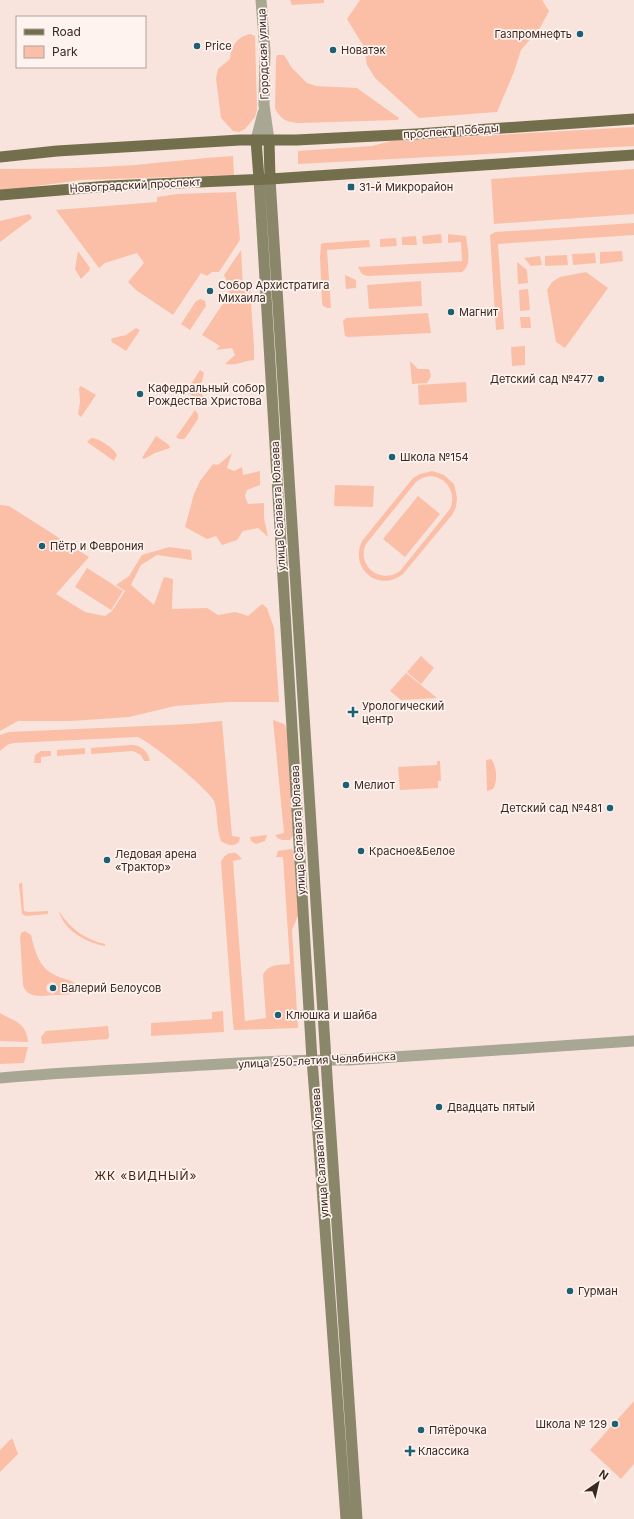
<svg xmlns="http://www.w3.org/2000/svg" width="634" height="1519" viewBox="0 0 634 1519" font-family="Inter,sans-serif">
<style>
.green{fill:#fbbfa7;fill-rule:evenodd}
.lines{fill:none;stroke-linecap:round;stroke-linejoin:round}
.tertiary{stroke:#a8a793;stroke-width:11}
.secondary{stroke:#89866a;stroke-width:11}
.primary{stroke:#736f4c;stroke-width:11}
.poi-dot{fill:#1d5f73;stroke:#fef3ef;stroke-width:1.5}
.labels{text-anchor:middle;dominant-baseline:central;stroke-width:3.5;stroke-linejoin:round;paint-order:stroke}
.poi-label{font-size:11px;fill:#3a2821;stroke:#fef3ef;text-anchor:start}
.street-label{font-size:11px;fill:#3a2821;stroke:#fef3ef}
.neighbourhood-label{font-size:12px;letter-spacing:1px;fill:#431f10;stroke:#fef3ef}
</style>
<rect width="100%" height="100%" fill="#f8e4dc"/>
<path class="green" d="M290,0h34v3l-32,2z
M360,0h182l7,11 -9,17 -19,22 -7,22 -17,40 -78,6 -44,-40 -8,-13 -3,-18 -17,-28z
M250,34l5,2 2,74 -2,7 -10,12 -6,3 -6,-1 -12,-13 -5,-40 2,-9 12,-10c1,-13 7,-22 20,-25z
M277,55h7l8,13 15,15 9,3 41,2 42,30 -1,2 -100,3c-12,-1 -18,-4 -23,-15l1,-49z
M634,127v19l-336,18v-13l74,-5 19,-5z
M233,156l1,19 -153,5 -81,11v-22c45,0 90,-1 135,-4 33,-3 65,-7 98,-9z
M634,169v45l-140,10 -3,-45z
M236,192l4,48 -21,32h-7l-5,4 -6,-3 -28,42 -37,-25 -8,-8 16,-19 -7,-10 -32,10 -6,5 -43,-58 101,-8v-5l20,-3z
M29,214l3,4 -32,24v-21z
M634,223v12l-136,9 6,85 -8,1 -6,-95 5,-3z
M441,234l1,9 -19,1 -1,-8z
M448,234l18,2c1,11 7,28 -4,36l-95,4 -5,-2 -4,-7 104,-6 -1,-19 -13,1z
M416,236l1,9h-15v-8z
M396,238l1,8 -17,1v-8z
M369,240l1,7 -43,3 4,58h-4l-4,-2 -1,-4 -2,-45 1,-13 2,-1z
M241,250l2,38h7l4,58v14c-11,1 -18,6 -29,4l10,-9 -3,-7 -16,2 4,-4 -18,-11 28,-42 -5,-4 2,-7 -3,-7z
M78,251l12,17 -1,3 -8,8 -6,-10z
M622,251l1,10 -23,3v-12z
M595,253l1,10 -23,2 -1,-11z
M567,255l1,10 -23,1v-10z
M540,256l2,9 -11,1 -7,-8z
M517,262l10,8 1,13 -10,1z
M586,272l22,16 -43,60 -9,-6 -9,-52 5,-8 8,-5z
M345,275l11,5v8l-10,1z
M421,281l1,25 -53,3 -2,-24z
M528,289l2,21 -10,1 -1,-21z
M201,299l4,2 1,5 -16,24 -9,-6 15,-23z
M428,313l3,20 -83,4 -3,-1 -2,-15 3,-3z
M520,317h10l1,11h-10z
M136,328l4,2 -14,21 -14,-9 -1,-3 2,-1 13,-3z
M525,346v19l-13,1 -1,-19z
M410,361l8,8h11l2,7 -4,7 -15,1z
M200,370l4,3 -3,12 2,14 -2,2 -15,-9z
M466,382l1,20 -48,3 -1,-20z
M81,386l15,9 -15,22 -3,-3 2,-12 -1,-14z
M195,410l3,4v5l-12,18 -2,2h-5l-3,-2z
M156,436l13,9 1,3 -15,5 -11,6 -2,-1z
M91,438c8,0 23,10 26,17l-3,6 -27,-19z
M232,453l-5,15 7,3 8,-4 1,8 17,-4v14l-13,5 -2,6 3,8 16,-1v15l4,19 -10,-9 -15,3 -6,9 -15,5 -6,-9 -9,3 -22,-12 9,-33 6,-13 13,-17 5,1z
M432,471l12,4 10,9 3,14 -1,9 -4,8 -49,59c-24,19 -54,-5 -41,-33l51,-63 7,-4zM430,476c17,1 27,17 20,33l-50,62c-19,14 -44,-5 -34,-27l50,-62 6,-4z
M335,485l39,1 -1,21 -39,-1z
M418,496l22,18 -35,43 -22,-18z
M0,505l9,1 80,51 -33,37 29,18 20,4 7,-5 13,-20 -9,-6 13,-9 13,-21 27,-8 22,3 1,10 -35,-5 -16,10 -10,20 23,20 10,-28 9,2 -1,30 35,-1 11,7 17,-3 13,4 14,-12 5,4 7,20 5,74h-50l-54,4 -46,11 -58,4h-53l-18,10z
M87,568l36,23 -12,19 -36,-23z
M421,656l13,12 -13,16 -14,-12z
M406,673l31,25 -36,2 -11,-9z
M273,720l11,4 3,5 7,106 -4,5c-6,0 -11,1 -15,-5l9,-2z
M222,721l10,115 8,1 -1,5c-5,5 -13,3 -18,-1 -5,-12 -3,-30 -7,-40 -7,-13 -62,-58 -76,-64l-125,6 -6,2 -7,6v-16l9,-3 181,-8z
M131,745c10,0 17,6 19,16h-6l-3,-6 -8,-4 -42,3v-6z
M85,748v6l-28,2v-6z
M41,751h10v5l-10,1v6h-7l1,-8z
M491,759c6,7 7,23 2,30l-6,2 -1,-31z
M437,761h3l1,20h-3v7l-38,2 -2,-23 39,-2z
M267,835l-2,6 -9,3 -5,-3 -1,-4z
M291,849l4,3 5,59 -8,19 6,98 -62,2h-2l-1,-6 -12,-162c3,-7 8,-10 15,-9l6,6 -9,2 12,160 21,-3 -3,-43c5,-11 16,-10 27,-11l-7,-107h-7l2,-6z
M22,882l2,29 4,1 20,-1v3l-22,2 -4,-2 -3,-30z
M59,911c10,17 27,29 46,33v2c-18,-3 -42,-16 -46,-35z
M25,931l6,4c4,16 8,33 24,40 7,4 15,4 21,9l1,5 -3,4c-6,2 -13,2 -20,2 -11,1 -27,4 -31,-10l-3,-48 1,-4zM51,982l4,1 3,4 -1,4 -4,3 -5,-2 -2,-3 1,-4z
M223,1011l1,21 -73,4v-13l61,-4v-7z
M0,1013c14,8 27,10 28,29l-28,-1z
M108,1026l1,10 -1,3 -66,5 -1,-7 5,-6z
M0,1047h28l-4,16 -24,1z
M634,1401v63l-13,15 -31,-29z
M12,1438l6,16 -18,18v-22z"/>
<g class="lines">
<path class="tertiary" d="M261,0l4,51 -1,54 5,35
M256,140l7,-27
M0,1078c63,-6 125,-8 188,-12 53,-3 107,-7 161,-6l285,-19"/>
<path class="secondary" d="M259,179l53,881 8,99 26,360
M270,179l58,913 29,427"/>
<path class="primary" d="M256,140l3,39
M269,140l1,39
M0,157l57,-6 183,-11h56l120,-6 218,-15
M0,195l109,-9 161,-7 364,-24"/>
</g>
<g class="poi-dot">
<circle cx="580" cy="34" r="4"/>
<circle cx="197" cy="46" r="4"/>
<circle cx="333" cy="50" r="4"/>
<rect x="347" y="183" width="8" height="8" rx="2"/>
<circle cx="210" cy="291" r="4"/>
<circle cx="451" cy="312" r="4"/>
<circle cx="601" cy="379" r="4"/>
<circle cx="140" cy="394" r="4"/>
<circle cx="392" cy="457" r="4"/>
<circle cx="42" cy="546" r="4"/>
<path d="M351 706h4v4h4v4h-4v4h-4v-4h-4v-4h4z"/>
<circle cx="346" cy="785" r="4"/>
<circle cx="610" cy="808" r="4"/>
<circle cx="361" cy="851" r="4"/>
<circle cx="107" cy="860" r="4"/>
<circle cx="53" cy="988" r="4"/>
<circle cx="278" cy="1015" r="4"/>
<circle cx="439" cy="1107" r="4"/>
<circle cx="570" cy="1291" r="4"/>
<circle cx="615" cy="1424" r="4"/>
<circle cx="421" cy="1430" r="4"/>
<path d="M408 1445h4v4h4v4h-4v4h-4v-4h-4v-4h4z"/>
</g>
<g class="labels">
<g class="poi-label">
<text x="572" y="34" text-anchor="end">Газпромнефть</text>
<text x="205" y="46">Price</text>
<text x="341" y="50">Новатэк</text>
<text x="359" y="187">31-й Микрорайон</text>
<text x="218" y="285">Собор Архистратига<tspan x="218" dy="13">Михаила</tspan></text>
<text x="459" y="312">Магнит</text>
<text x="593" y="379" text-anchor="end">Детский сад №477</text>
<text x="148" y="388">Кафедральный собор<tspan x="148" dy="13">Рождества Христова</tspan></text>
<text x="400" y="457">Школа №154</text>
<text x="50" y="546">Пётр и Феврония</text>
<text x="362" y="706">Урологический<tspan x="362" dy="13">центр</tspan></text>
<text x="354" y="785">Мелиот</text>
<text x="602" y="808" text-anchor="end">Детский сад №481</text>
<text x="369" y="851">Красное&amp;Белое</text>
<text x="115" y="854">Ледовая арена<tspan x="115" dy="13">«Трактор»</tspan></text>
<text x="61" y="988">Валерий Белоусов</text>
<text x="286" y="1015">Клюшка и шайба</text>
<text x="447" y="1107">Двадцать пятый</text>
<text x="578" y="1291">Гурман</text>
<text x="607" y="1424" text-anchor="end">Школа № 129</text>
<text x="429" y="1430">Пятёрочка</text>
<text x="418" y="1451">Классика</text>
</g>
<g class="street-label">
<text transform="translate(263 54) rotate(-92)">Городская улица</text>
<text transform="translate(451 131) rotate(-4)">проспект Победы</text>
<text transform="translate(135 185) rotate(-3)">Новоградский проспект</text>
<text transform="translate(278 506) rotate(-93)">улица Салавата Юлаева</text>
<text transform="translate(298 830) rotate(-93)">улица Салавата Юлаева</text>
<text transform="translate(317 1060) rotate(-3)">улица 250-летия Челябинска</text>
<text transform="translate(320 1153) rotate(-94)">улица Салавата Юлаева</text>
</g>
<g class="neighbourhood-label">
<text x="146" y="1175">ЖК «ВИДНЫЙ»</text>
</g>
</g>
<rect x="16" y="16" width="130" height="52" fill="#fef3ef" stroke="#b0a29d"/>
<rect x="24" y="29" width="20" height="6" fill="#736f4c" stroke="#b0a29d"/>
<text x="52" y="36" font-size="12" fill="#3a2821">Road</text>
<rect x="24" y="46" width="20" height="12" fill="#fbbfa7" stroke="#b0a29d"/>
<text x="52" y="56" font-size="12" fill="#3a2821">Park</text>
<g transform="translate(598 1483) rotate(34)" stroke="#fef3ef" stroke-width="3" paint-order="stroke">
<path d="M0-3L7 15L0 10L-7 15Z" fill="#3a2821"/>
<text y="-6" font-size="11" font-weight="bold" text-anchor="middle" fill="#3a2821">N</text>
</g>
</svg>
